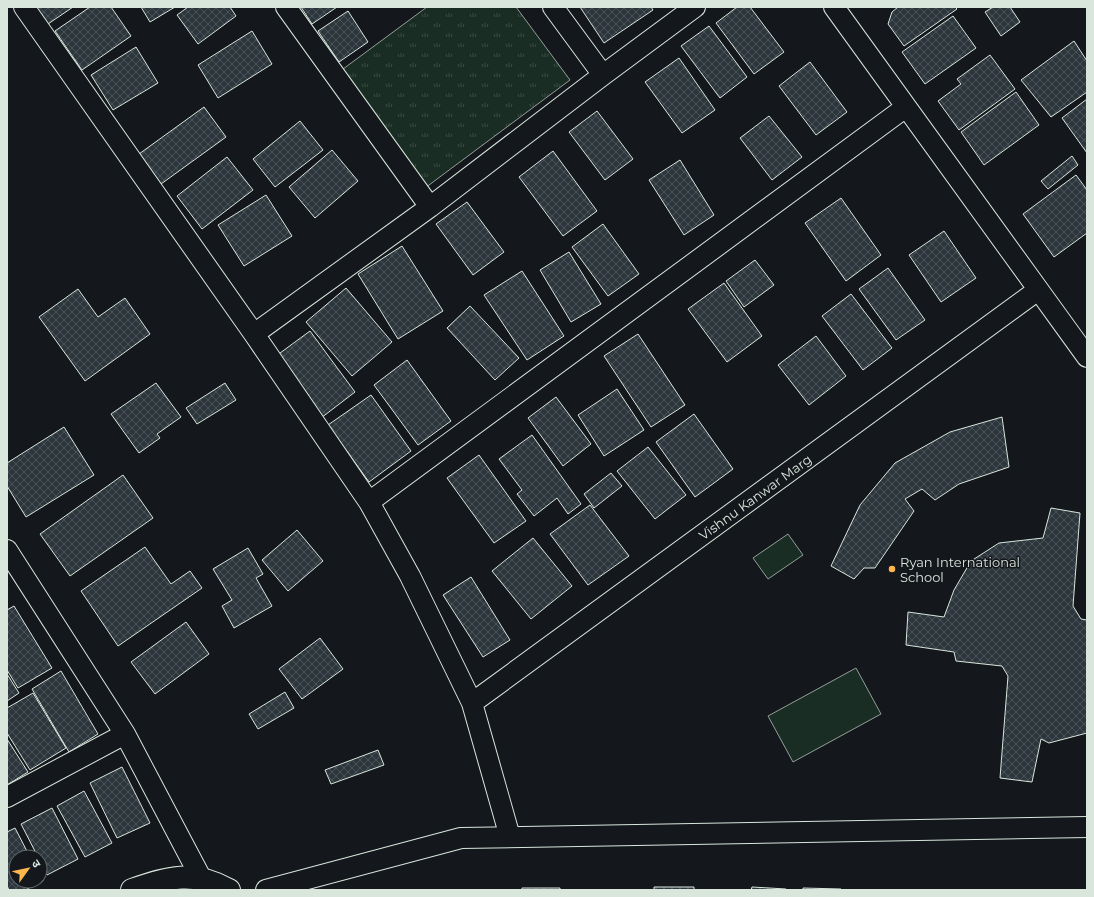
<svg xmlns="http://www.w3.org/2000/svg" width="1094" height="897" viewBox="0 0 1094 897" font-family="Montserrat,'Noto Sans Devanagari',sans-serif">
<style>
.grass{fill:url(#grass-tufts);stroke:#939e99}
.garden{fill:#1a2d24;stroke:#939e99}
.building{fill:url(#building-cross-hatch);stroke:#d8e6dc}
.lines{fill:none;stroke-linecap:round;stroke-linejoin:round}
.minor-casing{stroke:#d8e6dc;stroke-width:22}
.tertiary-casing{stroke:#d8e6dc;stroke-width:24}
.minor{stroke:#14181c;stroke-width:20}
.tertiary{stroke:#14181c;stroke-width:22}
.poi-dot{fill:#ffb74d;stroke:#14181c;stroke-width:1.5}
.labels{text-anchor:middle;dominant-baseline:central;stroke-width:3;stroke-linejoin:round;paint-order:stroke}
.street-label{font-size:13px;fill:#d8e6dc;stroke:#14181c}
.poi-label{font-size:13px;fill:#d8e6dc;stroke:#14181c;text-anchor:start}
</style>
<defs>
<pattern id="grass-tufts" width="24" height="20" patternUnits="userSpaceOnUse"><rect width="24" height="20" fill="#1a2d24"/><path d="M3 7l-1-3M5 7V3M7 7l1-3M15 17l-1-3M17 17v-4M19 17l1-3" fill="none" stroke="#3b4b43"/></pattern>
<pattern id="building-cross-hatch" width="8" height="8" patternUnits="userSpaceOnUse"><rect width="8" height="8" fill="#2c363c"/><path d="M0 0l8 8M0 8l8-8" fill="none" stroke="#4a5358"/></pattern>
</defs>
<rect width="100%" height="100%" fill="#14181c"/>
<path class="grass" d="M427,7h89l54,73 -145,108 -86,-116z"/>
<path class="garden" d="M788,534l15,21 -35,24 -15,-21z
M856,668l25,46 -88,48 -25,-46z"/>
<path class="building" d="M32,7h41l-28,19z
M90,7h21l20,29 -49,34 -27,-39z
M141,7h34l-25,15z
M188,7h42l6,9 -38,28 -21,-29z
M301,7h36l-25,17z
M580,7h71l2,3 -49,33z
M737,7h13l34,45 -30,22 -38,-51z
M898,7h57l2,2 -53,37 -16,-22 4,-12z
M993,7h17l10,15 -19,14 -16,-24z
M348,11l20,31 -29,20 -21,-31z
M953,16l23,32 -51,36 -23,-32z
M709,26l38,51 -27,21 -39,-52z
M252,31l20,33 -54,34 -20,-33z
M1074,41l13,20v31l-36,25 -30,-37z
M136,47l22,36 -45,27 -22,-35z
M990,55l25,34 -56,41 -21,-29 23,-17 -4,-5z
M679,58l36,52 -33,23 -37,-51z
M810,62l37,50 -31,23 -37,-49z
M1016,92l23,33 -55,40 -23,-33z
M1087,99v54l-25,-35z
M204,107l22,30 -65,47 -22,-30z
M597,111l36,48 -28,21 -36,-48z
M769,116l33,41 -30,23 -32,-42z
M300,121l23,29 -48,37 -22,-28z
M332,150l26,31 -43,37 -26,-31z
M553,151l44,60 -34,25 -44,-59z
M1072,156l6,9 -30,24 -7,-8z
M227,157l26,33 -51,39 -25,-33z
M680,160l34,55 -30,20 -35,-55z
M1076,175l11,15v43l-33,24 -31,-43z
M266,195l26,41 -48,30 -26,-41z
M841,198l40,57 -35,26 -41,-58z
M467,202l37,50 -31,23 -37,-51z
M603,224l36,50 -31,22 -36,-49z
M944,231l32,47 -35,24 -32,-47z
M402,246l41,65 -45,28 -40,-65z
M569,252l32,52 -30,18 -31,-52z
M755,260l19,25 -30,22 -18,-26z
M888,268l37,52 -29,20 -37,-51z
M522,271l42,65 -37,24 -43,-65z
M724,283l38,53 -35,26 -39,-53z
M346,288l46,54 -40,34 -46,-54z
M78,289l20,28 27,-19 25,36 -65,47 -46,-64z
M851,294l41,54 -29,22 -41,-54z
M470,306l49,52 -24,22 -48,-52z
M310,331l45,61 -34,26 -45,-62z
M638,334l47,71 -34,22 -47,-71z
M816,336l30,40 -37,29 -31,-40z
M407,360l44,61 -33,24 -44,-60z
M156,383l25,34 -24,17 3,4 -21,15 -28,-39z
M225,383l11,17 -39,24 -11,-16z
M617,389l27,41 -40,26 -26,-41z
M371,395l40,56 -42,31 -41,-57z
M556,397l35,47 -28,22 -35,-48z
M694,414l39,55 -38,28 -39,-55z
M1002,417l7,50 -50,17 -24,16 -13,-11 -17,10 9,12 -39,57h-11l-10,11 -23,-13 29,-61 35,-42 55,-31z
M64,427l30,48 -68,42 -19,-31v-23z
M532,435l49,69 -13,10 -11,-16 -23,18 -17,-22 5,-4 -23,-31z
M648,447l38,48 -31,24 -38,-48z
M479,455l47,66 -32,22 -47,-65z
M611,473l11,13 -28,22 -10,-14z
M123,475l30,43 -83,58 -30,-42z
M590,505l39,51 -41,29 -38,-51z
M1051,508l29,5 -7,93 8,13 6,1v113l-38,10 -8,-4 -9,43 -32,-4 8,-102 -6,-10 -46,-5 -2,-9 -48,-7 2,-33 36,5 10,-27 17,-29 28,-18 44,-5z
M297,530l26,31 -35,30 -26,-31z
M533,538l39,48 -41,33 -39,-48z
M145,547l26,37 19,-13 12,17 -84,58 -37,-55z
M248,548l15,26 -7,4 16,28 -38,22 -12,-22 10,-6 -19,-31z
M471,577l39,63 -27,17 -40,-62z
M14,606l38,62 -34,20 -11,-18v-60z
M186,622l23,32 -54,40 -24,-32z
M320,638l23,31 -41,30 -23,-30z
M61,671l37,63 -29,18 -37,-63z
M7,674l12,19 -12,8z
M285,692l9,16 -36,21 -9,-15z
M33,693l33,55 -36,22 -23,-37v-25z
M7,739l21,33 -21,13z
M378,750l6,15 -53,19 -6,-14z
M122,767l28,56 -33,15 -27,-55z
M84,791l28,52 -27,14 -28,-51z
M52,808l26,51 -31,16 -7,-18h-2l-17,-33z
M15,828l15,29h-14v24h24v-6l3,6 -18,9h-16l-2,-4v-54z
M654,887h40v3h-40z
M752,887l34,2v1h-35z
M522,888h38v2h-38z
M803,888l38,1v1h-38z"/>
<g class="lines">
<g class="minor-casing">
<path id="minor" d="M24,7l230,327 115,168 41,74 62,127 38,134
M286,7l144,200
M553,7l50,68
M834,7l253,350
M254,334l176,-127 173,-132 92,-68
M369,502l537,-395
M7,550l118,184 76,144
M472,703l566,-413
M7,797l118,-63
M266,890l195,-52 626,-11"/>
</g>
<g class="tertiary-casing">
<path id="tertiary" d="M132,890c37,-13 61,-20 97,0"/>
</g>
<use href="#minor" class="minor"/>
<use href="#tertiary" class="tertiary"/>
</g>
<circle class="poi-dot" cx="892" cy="569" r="4"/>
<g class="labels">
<g class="street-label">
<text transform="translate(755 497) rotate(-36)">Vishnu Kanwar Marg</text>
</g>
<g class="poi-label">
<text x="900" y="562">Ryan International<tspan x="900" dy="15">School</tspan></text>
</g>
</g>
<rect width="1094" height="897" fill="none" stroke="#d8e6dc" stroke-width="16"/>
<g transform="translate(28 869) rotate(57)"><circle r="19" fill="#14181c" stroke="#626a69"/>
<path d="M0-3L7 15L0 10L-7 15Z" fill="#ffb74d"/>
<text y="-6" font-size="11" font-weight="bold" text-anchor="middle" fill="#d8e6dc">उ</text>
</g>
</svg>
